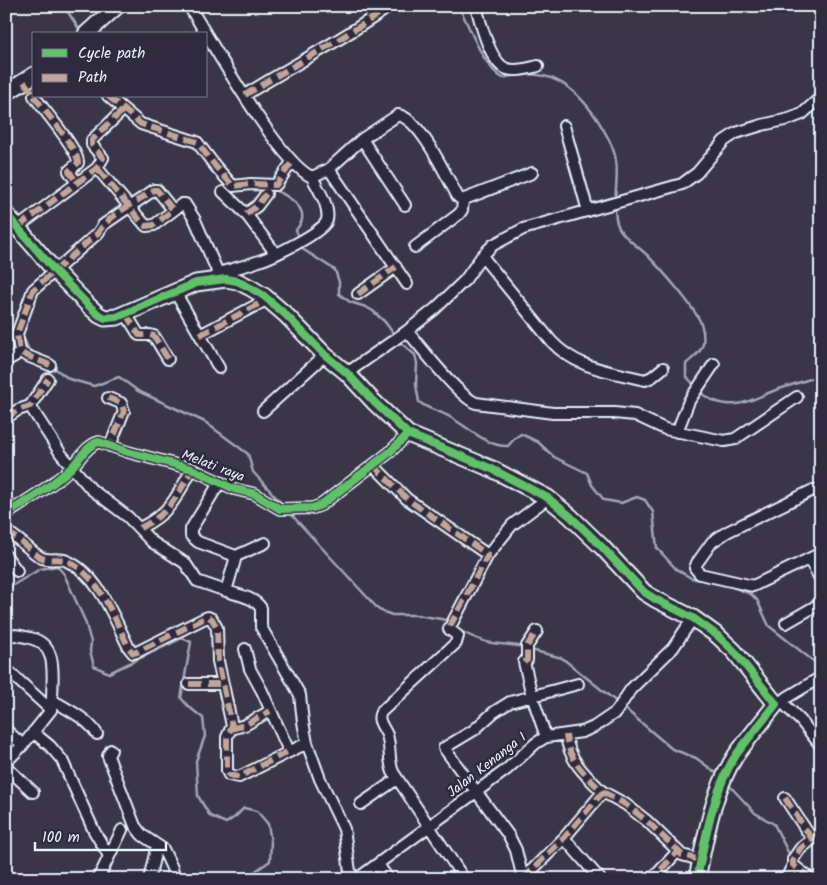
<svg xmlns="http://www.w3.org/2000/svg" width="827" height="885" viewBox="0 0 827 885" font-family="Kalam,sans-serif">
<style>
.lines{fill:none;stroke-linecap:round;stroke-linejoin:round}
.stream{stroke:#a2a6b1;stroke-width:2.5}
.street-casing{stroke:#e8f1f8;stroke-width:14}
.secondary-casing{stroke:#e8f1f8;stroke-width:19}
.street{stroke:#2f2a3d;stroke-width:10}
.secondary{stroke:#2f2a3d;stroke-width:15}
.quiet{stroke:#c0a59a;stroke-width:6;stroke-dasharray:12 6;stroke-linecap:butt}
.cycleway-casing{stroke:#2f2a3d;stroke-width:11}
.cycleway{stroke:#61c268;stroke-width:8}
.labels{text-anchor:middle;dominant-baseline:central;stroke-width:5;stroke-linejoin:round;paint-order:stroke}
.street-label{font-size:14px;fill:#e8f1f8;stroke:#2f2a3d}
</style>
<rect width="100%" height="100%" fill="#3a3648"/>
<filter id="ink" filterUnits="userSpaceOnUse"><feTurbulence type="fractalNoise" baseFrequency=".02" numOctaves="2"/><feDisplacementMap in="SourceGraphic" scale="10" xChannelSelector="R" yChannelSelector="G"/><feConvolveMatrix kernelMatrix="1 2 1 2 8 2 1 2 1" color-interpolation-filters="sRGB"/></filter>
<g filter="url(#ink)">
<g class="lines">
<path class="stream" d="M64,6l17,26
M461,6v5c10,19 23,57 42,67 44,-12 70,6 94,41 8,13 17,27 19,42 2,12 0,26 -1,39
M272,189c11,4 33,16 30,30 0,4 -4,8 -6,11l3,8
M615,205c0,7 0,16 4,23 6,11 19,18 28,27 14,14 44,48 53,66 3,6 4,16 3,23 -2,9 -11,14 -17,20v12l10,11
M300,243l4,7 31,20 4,12v12l11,8 16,5 7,4 12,11 11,15
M6,325l10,5
M21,332l10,23
M399,341l16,14 2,8 -1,22 3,17c10,8 21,9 31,15 18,10 37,30 58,29l7,-8 6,-4 17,8 16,15 33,16 5,12 12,15 17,3 16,-6 8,3 8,12 4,36 19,21 15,9 18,3
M53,367l16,12 25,7 25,-9 19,14 67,31 43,32 5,18 30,33
M699,391c4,5 8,6 13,9 25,11 40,-1 64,-10 12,-4 25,-8 37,-12l8,8
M288,511l91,99 13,5h25l30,5 2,2
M730,586l21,8 6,6 12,26 48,38 4,9
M6,588l4,-1 30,-18 17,-3 7,8 21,47 6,21 -1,9 4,15 15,7 73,-35 9,4 -10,56 8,9 14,11 2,18 -9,25 2,35 12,20 16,7 9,-6 9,-9 13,3 11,13 3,18 -1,19 -26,18
M455,628c11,6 24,13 37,15 11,2 19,1 31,4
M531,650l31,8 56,45
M623,707l49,42 24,9 23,17
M728,784l27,29 19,11 16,32"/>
<g class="street-casing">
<path id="street" d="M189,6c22,35 91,158 123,171 6,12 18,29 15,43 -3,12 -55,37 -68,41 -13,5 -27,8 -41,12v6
M476,6c4,15 14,58 31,63 10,3 22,-1 31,-3
M245,95c48,-30 99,-56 145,-89
M34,96c9,13 45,54 44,67l-9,8 8,12
M108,96l33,28 56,18 19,25 17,19 18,-2 25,1 16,-23
M564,126l24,85
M362,139l43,66
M97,168l49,58 8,-1 28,-21h3l10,16 23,53
M329,169l78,115
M312,177l17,-8 33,-30 36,-24c23,4 49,63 60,82l4,3 70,-27
M223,192l23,22 30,40
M246,214l11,-8 9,-12
M18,227l79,-59 6,-10 -11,-13v-5l31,-30
M415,247l44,-33 3,-4 1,-10
M482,256l69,85c26,28 58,30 94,39l7,-3 11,-9
M175,292l44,76
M358,294l38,-27
M126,314l13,21h11l4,1 14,23
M407,331c14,16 52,66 69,72l77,10h61l21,2 30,14 59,12 11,-2 62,-42
M200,335l68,-36
M6,361l9,-5
M50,365l-25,-10 -5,-4 -3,-17 16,-44 65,-57 5,-8 51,-35h3l16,20
M347,373l60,-42 28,-22 30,-29 17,-24 11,-11 30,-16 159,-45 15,-11 27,-32 12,-8 26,-8 27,-6 13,-5 19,-17
M108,398l13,5 3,8 -14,35
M30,406l31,48 30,35 37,28 24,25 33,21 12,18 29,10
M263,411l62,-56
M6,418l12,-8 12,-4 18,-27
M677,432l12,-31 25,-37
M373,465l34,34 81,56
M220,482l-29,47v7l7,6 35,13 2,5 -9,31c12,4 28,6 35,17v19l39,68 3,27 4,21 13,36 24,50 7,50
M821,490h-8l-86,42 -15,10 -15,21 -2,5 5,6 53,12 68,-33
M6,514c22,-14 46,-28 65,-46 8,-8 16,-23 28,-26l29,10 64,17 42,20 21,5 25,15 33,-1 8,-3 69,-53 18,-18
M140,528c31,-16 36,-30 52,-59
M6,531c14,8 23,19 34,26 8,5 18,0 27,4 32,14 47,57 62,87l4,5 4,-1 66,-33 5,-2 4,2 5,9 1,33 14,65 -5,11v34l2,4 10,2 68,-34
M6,556l11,15
M234,557l31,-14
M809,559l12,21
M786,623l35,-20
M537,631l-10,15v14l-3,2 8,34 14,41
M6,635c8,-1 16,1 24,3 31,7 21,43 22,67l-1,5 -28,35 -17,17
M245,649l5,20 12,22 27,60
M6,669l45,41
M189,684h33
M52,700c16,10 35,18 45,34
M781,701l20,20 20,25
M776,704l45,-27
M231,729l14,-4 25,-14
M6,730l17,15
M33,732l17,14 12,14 32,71 15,25
M111,750l-3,6 27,70 7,9 21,14 9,19 2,11
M6,767l27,25
M603,792l22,12 22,17 35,34 18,5
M785,798l27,41
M361,804l36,-25
M564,838l36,41
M378,864l10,15
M793,865l18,14
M6,875l5,4
M97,879l4,-6 21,-43
M149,879l8,-34
M357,879l149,-109 30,-27 10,-6 36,-5 12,-5 22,-15 15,-23 42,-41 20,-30
M464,879l-71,-107c-5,-12 -2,-25 -6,-37 -3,-8 -11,-14 -6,-23l75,-69 2,-7 -9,-7 39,-74 24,-30 36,-27
M523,879l-7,-29 -7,-14 -65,-88 30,-18 20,-18 16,-10 68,-18
M523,879l41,-41 39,-46c-18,-17 -34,-31 -37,-57
M646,879l11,-5 21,-23
M786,879l7,-14v-6l7,-10 21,-17"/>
</g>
<g class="secondary-casing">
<path id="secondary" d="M86,34l31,-28
M6,93l28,-18
M6,214l49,57 34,35 10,9 6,3 12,-1 79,-34 30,-4 11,2 14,7 13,8 22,19 39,40 22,18 27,29 34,32 84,35 56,29 22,18 32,31 42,45 11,7 38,19 25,18 16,15 42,53c-13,17 -28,34 -40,51 -23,35 -31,84 -39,124"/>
</g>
<use href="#street" class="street"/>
<use href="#secondary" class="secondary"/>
<path class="quiet" d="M24,82l10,13
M245,95c48,-30 99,-56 145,-89
M34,96c9,13 45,54 44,67l-9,8 8,12
M108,96l33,28 56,18 19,25 17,19 18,-2 25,1 16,-23
M246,214l11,-8 9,-12
M18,227l79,-59 6,-10 -11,-13v-5l31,-30
M358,294l38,-27
M126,314l13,21h11l4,1 14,23
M200,335l68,-36
M50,365l-25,-10 -5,-4 -3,-17 16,-44 65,-57c9,-17 40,-32 56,-43h3l16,20 -19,15 -8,1 -3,-2 -46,-56
M108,398l13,5 3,8 -14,35
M6,418l12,-8 12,-4 18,-27
M373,465l34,34 81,56 -38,71
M140,528c31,-16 36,-30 52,-59
M6,531c14,8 23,19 34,26 8,5 18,0 27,4 32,14 47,57 62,87l4,5 4,-1 66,-33 5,-2 4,2 5,9 1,33 14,65 -5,11v34l2,4 10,2 50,-26
M524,662l3,-2v-14l10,-15
M189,684h33
M231,729l14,-4 25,-14
M603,792l22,12 22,17 35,34 18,5
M785,798l27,41
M523,879l41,-41 39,-46c-18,-17 -34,-31 -37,-57
M646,879l11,-5 21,-23
M811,879l-18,-14v-6l7,-10 21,-17"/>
<g class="cycleway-casing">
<path id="cycleway" d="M6,214l49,57 34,35 10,9 6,3 12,-1 79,-34 30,-4 11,2 14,7 13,8 22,19 39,40 22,18 27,29 34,32 84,35 56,29 22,18 32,31 42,45 11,7 38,19 25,18 16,15 42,53c-13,17 -28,34 -40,51 -23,35 -31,84 -39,124
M6,514c22,-14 46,-28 65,-46 8,-8 16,-23 28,-26l29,10 64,17 42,20 21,5 25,15 33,-1 8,-3 69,-53 18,-18"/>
</g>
<use href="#cycleway" class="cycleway"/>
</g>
</g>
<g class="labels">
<g class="street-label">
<text transform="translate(213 466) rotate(21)">Melati raya</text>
<text transform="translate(487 765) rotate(-38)">Jalan Kenanga I</text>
</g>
</g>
<rect width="827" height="885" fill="none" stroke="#2f2a3d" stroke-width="25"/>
<rect x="12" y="12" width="802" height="860" fill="none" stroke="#e8f1f8" stroke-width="2" filter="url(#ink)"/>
<rect x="32" y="32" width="175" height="65" fill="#2f2a3d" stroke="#797a88"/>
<rect x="42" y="49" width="25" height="8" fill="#61c268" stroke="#797a88"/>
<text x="78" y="58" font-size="15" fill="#e8f1f8">Cycle path</text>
<rect x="42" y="74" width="25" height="8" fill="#c0a59a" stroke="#797a88"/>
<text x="78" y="82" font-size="15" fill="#e8f1f8">Path</text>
<path d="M35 842v8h131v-8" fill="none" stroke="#e8f1f8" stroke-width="2.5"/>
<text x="42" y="842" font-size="15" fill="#e8f1f8" stroke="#2f2a3d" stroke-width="4" paint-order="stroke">100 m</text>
</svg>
